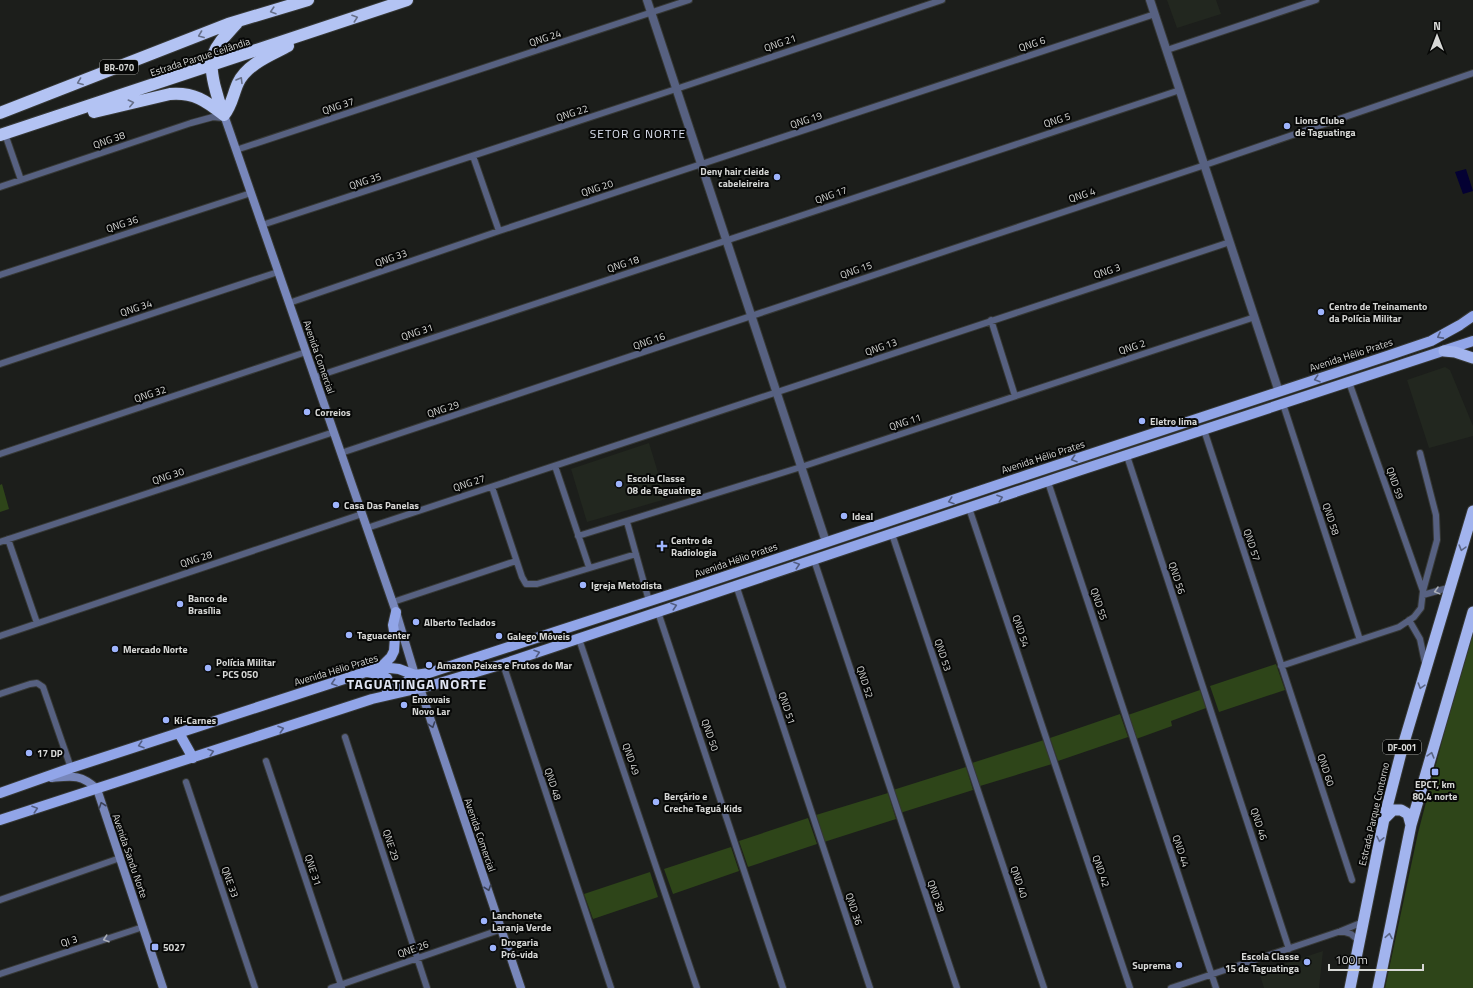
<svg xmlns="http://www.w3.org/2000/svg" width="1473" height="988" viewBox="0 0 1473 988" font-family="'Titillium Web',sans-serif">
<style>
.built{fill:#22271f}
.green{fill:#2e4519}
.water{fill:#040133}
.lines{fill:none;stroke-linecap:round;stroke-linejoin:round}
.minor-casing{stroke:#363835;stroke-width:8}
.tertiary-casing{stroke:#363835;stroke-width:10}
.secondary-casing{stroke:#363835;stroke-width:10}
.primary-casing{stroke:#363835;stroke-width:12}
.trunk-casing{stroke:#363835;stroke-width:13}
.motorway-casing{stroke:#363835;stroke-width:14}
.minor{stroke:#576181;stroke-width:6}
.tertiary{stroke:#576181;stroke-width:8}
.secondary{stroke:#7887bb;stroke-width:8}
.primary{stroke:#91a5e8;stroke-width:10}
.trunk{stroke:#a2b4ee;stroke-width:11}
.motorway{stroke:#b3c3f3;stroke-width:12}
.oneway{stroke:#666f89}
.oneway2{stroke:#535e83}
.oneway3{stroke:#5c6786}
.oneway4{stroke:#aaaeb8}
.oneway5{stroke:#3a4158}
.poi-dot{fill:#9eb4fd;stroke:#070807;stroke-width:1.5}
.labels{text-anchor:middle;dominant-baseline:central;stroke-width:4;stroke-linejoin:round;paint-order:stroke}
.shield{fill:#070807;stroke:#999a98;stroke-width:1}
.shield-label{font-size:9px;font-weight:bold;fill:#d7d8d6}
.street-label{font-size:10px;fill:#d7d8d6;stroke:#070807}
.poi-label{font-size:10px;font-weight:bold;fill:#d7d8d6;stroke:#070807;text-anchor:start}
.quarter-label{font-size:12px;letter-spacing:1px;fill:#dfe4f2;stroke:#070807}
.district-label{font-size:14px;font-weight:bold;letter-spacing:1px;fill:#dfe4f2;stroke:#070807}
</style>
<rect width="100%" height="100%" fill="#1c1e1b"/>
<path class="built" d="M1167,0h49l5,14 -44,14z
M1445,367l5,3 23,56v10l-44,12 -22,-68z
M649,443l17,56 -79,23 -16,-53z
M1323,951l-4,37h-55l-5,-16z"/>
<path class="green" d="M2,484l7,25 -9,3v-27z
M1473,634v354h-88l33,-155 28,-107z
M1276,664l9,26 -66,22 -9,-26z
M1200,690l6,18 -35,13 1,5 -36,13 -8,-24z
M1120,714l8,23 -70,24 -8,-23z
M1044,740l8,24 -72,22 -8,-23z
M966,767l7,23 -73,23 -7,-23z
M888,793l8,26 -72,23 -8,-27z
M808,818l9,26 -69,23 -9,-26z
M731,847l8,24 -66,23 -9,-25z
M650,872l8,25 -65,22 -9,-25z"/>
<path class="water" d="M1466,169l7,22 -10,3 -8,-22z"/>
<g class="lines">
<g class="minor-casing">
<path id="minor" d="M1167,50l149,-50
M5,134l16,46
M236,150l453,-150
M473,156l26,75
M0,187l191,-64 22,-6 10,1
M262,225l414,-136 266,-89
M0,275l251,-82
M289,303l210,-72 656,-217
M991,320l24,76
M0,364l278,-92
M315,377l865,-287
M1349,382l74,209
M1283,404l77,236
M1204,430l148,450
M341,453l626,-209 238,-79 268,-92
M0,454l306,-102
M1127,456l162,493
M555,466l34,101
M1048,482l168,506
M492,487l30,90 4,7h11l99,-30
M969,508l161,480
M627,522l22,79
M367,528l863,-286
M892,534l152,454
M578,536l223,-69 454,-150
M8,539l29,84
M0,542l334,-110
M814,560l143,428
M736,585l134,403
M1423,595l28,-8
M393,602l123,-41
M658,612l125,376
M1409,620l11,19 5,24
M0,636l362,-122
M579,639l118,349
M503,664l108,324
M1281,666l118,-39 15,-10 7,-9 2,-17 14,-51 -1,-25 -16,-62
M0,694l30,-10 7,-1 6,4 28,81
M345,737l82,251
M266,761l76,227
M186,782l69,206
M0,900l120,-42
M1341,931l10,3 8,7
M0,974l143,-47
M331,988l171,-59
M1171,988l170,-57 22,-9"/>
</g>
<g class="tertiary-casing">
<path id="tertiary" d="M647,0l179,542
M1150,0l129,392"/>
</g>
<g class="secondary-casing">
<path id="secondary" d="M224,115l172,497 19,63
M420,688l101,300
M52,778c20,-2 29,-4 45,11l66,199"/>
</g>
<g class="primary-casing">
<path id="primary" d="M381,667l10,-10 3,-6 1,-14 -2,-12 3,-13
M367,672l11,2 9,4 3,7 -3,7
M390,691l15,-8 10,-8
M179,733l14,25
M0,793l71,-25 310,-101 18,2 16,6 14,-2 270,-88 331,-111 357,-118 44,-15 29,-16 13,-9
M0,820l372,-121 61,-14 70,-21 578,-194 392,-129"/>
</g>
<g class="trunk-casing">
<path id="trunk" d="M1444,351l11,1 18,6
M1384,819l9,-9h8l7,4 3,11
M1350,988l34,-169 18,-70 71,-238
M1378,988l33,-163 62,-213"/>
</g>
<g class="motorway-casing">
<path id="motorway" d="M94,112l76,-18c24,-2 36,7 54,21
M0,113l228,-89 80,-24
M224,115c8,-10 9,-21 14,-32 9,-19 33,-28 50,-37
M224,115c-6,-15 -16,-45 -11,-60 5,-13 15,-22 24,-32
M0,135l407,-135"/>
</g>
<use href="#minor" class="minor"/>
<use href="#tertiary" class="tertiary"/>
<use href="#secondary" class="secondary"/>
<use href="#primary" class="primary"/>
<use href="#trunk" class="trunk"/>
<use href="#motorway" class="motorway"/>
</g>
<defs><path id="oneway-chevron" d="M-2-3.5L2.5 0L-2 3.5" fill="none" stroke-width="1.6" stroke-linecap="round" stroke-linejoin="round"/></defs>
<g class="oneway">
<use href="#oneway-chevron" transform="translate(273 11) rotate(163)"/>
<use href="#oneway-chevron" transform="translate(355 18) rotate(-19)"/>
<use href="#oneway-chevron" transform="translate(201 35) rotate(159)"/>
<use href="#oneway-chevron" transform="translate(240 80) rotate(-59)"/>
<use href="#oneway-chevron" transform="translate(80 82) rotate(159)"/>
<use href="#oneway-chevron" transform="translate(131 103) rotate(-13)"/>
</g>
<g class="oneway2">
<use href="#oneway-chevron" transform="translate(1440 336) rotate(152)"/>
<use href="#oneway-chevron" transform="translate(1317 379) rotate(162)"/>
<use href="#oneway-chevron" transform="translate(1074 459) rotate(162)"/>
<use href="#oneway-chevron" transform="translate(1000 498) rotate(-19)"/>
<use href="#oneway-chevron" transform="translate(951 501) rotate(161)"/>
<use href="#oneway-chevron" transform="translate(797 565) rotate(-18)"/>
<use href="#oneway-chevron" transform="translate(674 606) rotate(-18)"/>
<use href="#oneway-chevron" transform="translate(537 653) rotate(-18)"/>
<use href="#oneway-chevron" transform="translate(334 683) rotate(162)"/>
<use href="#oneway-chevron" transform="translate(281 729) rotate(-18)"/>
<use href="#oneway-chevron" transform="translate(141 745) rotate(162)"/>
<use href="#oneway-chevron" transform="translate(211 752) rotate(-18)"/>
<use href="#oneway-chevron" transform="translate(35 809) rotate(-18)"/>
</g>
<g class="oneway3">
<use href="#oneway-chevron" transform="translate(1462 548) rotate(106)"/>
<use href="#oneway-chevron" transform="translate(1421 686) rotate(107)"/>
<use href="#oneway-chevron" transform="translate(1431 755) rotate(-74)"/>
<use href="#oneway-chevron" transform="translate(1380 839) rotate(102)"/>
<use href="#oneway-chevron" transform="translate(1389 936) rotate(-79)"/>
</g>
<g class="oneway4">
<use href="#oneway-chevron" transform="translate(1437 591) rotate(165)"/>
<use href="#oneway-chevron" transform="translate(106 939) rotate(162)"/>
</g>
<g class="oneway5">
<use href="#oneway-chevron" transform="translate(432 725) rotate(71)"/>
<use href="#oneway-chevron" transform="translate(102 805) rotate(-109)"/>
<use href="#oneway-chevron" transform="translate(488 888) rotate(71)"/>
</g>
<g class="poi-dot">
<circle cx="1287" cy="126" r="4"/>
<circle cx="777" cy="177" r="4"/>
<circle cx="1321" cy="312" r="4"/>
<circle cx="307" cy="412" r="4"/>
<circle cx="1142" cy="421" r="4"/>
<circle cx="619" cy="484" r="4"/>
<circle cx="336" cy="505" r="4"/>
<circle cx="844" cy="516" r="4"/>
<path d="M660 540h4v4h4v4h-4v4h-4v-4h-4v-4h4z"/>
<circle cx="583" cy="585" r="4"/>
<circle cx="180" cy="604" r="4"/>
<circle cx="416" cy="622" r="4"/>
<circle cx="349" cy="635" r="4"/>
<circle cx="499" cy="636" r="4"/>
<circle cx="115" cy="649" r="4"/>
<circle cx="429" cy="665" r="4"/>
<circle cx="208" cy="668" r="4"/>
<circle cx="404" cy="705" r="4"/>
<circle cx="166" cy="720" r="4"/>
<circle cx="29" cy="753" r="4"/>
<rect x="1431" y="768" width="8" height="8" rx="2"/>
<circle cx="656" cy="802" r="4"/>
<circle cx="484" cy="921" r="4"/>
<rect x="151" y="943" width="8" height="8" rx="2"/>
<circle cx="493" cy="948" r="4"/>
<circle cx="1307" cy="962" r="4"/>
<circle cx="1179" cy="965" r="4"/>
</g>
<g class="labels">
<g class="shield">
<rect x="100" y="60" width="38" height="14" rx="3"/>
<rect x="1383" y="740" width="38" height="14" rx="3"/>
</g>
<g class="shield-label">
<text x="119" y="67">BR-070</text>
<text x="1402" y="747">DF-001</text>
</g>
<g class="street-label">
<text transform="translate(545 38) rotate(-18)">QNG 24</text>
<text transform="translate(780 43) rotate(-19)">QNG 21</text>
<text transform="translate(1032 44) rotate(-18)">QNG 6</text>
<text transform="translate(200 57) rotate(-18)">Estrada Parque Ceilândia</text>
<text transform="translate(338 106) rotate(-18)">QNG 37</text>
<text transform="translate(572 113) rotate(-18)">QNG 22</text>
<text transform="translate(806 120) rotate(-18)">QNG 19</text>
<text transform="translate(1057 120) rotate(-18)">QNG 5</text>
<text transform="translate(109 140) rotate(-19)">QNG 38</text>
<text transform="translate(365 181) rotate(-18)">QNG 35</text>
<text transform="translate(597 188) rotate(-18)">QNG 20</text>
<text transform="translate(831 195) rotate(-19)">QNG 17</text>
<text transform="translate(1082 195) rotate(-18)">QNG 4</text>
<text transform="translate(122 224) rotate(-18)">QNG 36</text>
<text transform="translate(391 258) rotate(-19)">QNG 33</text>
<text transform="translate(623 264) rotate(-18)">QNG 18</text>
<text transform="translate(856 270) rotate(-19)">QNG 15</text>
<text transform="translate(1107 271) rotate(-18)">QNG 3</text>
<text transform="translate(136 308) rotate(-18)">QNG 34</text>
<text transform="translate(417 332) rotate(-18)">QNG 31</text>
<text transform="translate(649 341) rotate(-19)">QNG 16</text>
<text transform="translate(881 347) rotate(-19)">QNG 13</text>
<text transform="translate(1132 347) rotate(-18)">QNG 2</text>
<text transform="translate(1351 355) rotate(-18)">Avenida Hélio Prates</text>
<text transform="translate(319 357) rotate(71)">Avenida Comercial</text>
<text transform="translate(150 394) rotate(-18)">QNG 32</text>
<text transform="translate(443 409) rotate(-18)">QNG 29</text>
<text transform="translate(905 422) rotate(-18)">QNG 11</text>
<text transform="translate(1043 457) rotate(-18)">Avenida Hélio Prates</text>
<text transform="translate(168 476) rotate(-18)">QNG 30</text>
<text transform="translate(469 483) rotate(-18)">QNG 27</text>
<text transform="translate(1395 483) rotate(71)">QND 59</text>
<text transform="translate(1331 519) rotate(72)">QND 58</text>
<text transform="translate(1252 545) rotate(72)">QND 57</text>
<text transform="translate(196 559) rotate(-18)">QNG 28</text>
<text transform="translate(736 560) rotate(-19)">Avenida Hélio Prates</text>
<text transform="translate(1177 578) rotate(72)">QND 56</text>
<text transform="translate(1099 604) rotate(72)">QND 55</text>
<text transform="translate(1021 631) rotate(72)">QND 54</text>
<text transform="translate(943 655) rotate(72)">QND 53</text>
<text transform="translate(336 670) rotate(-17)">Avenida Hélio Prates</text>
<text transform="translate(865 682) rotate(72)">QND 52</text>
<text transform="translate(787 708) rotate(72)">QND 51</text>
<text transform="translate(710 735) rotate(71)">QND 50</text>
<text transform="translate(631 759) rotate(71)">QND 49</text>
<text transform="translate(1326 770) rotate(72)">QND 60</text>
<text transform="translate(553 784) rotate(72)">QND 48</text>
<text transform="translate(1374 814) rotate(-77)">Estrada Parque Contorno</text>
<text transform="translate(1259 824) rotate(72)">QND 46</text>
<text transform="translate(480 835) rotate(71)">Avenida Comercial</text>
<text transform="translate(391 845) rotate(72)">QNE 29</text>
<text transform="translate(1181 851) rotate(72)">QND 44</text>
<text transform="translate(130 856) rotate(71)">Avenida Sandu Norte</text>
<text transform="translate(313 870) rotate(72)">QNE 31</text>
<text transform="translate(1101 871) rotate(71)">QND 42</text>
<text transform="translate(230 882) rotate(71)">QNE 33</text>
<text transform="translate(1019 882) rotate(71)">QND 40</text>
<text transform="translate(936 896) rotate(71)">QND 38</text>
<text transform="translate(854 909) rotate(72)">QND 36</text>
<text transform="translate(69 941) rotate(-18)">QI 3</text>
<text transform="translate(413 949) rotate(-19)">QNE 26</text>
</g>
<g class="poi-label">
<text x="1295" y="120">Lions Clube<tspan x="1295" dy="12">de Taguatinga</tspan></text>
<text x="769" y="171" text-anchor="end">Deny hair cleide<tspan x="769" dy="12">cabeleireira</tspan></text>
<text x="1329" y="306">Centro de Treinamento<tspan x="1329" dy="12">da Polícia Militar</tspan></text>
<text x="315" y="412">Correios</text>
<text x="1150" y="421">Eletro lima</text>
<text x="627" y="478">Escola Classe<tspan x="627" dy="12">08 de Taguatinga</tspan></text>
<text x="344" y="505">Casa Das Panelas</text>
<text x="852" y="516">Ideal</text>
<text x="671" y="540">Centro de<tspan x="671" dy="12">Radiologia</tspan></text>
<text x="591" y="585">Igreja Metodista</text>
<text x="188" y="598">Banco de<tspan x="188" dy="12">Brasília</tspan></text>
<text x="424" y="622">Alberto Teclados</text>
<text x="357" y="635">Taguacenter</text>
<text x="507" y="636">Galego Móveis</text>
<text x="123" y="649">Mercado Norte</text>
<text x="216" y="662">Polícia Militar<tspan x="216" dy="12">- PCS 050</tspan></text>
<text x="437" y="665">Amazon Peixes e Frutos do Mar</text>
<text x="412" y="699">Enxovais<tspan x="412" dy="12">Novo Lar</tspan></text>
<text x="174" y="720">Ki-Carnes</text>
<text x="37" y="753">17 DP</text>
<text x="1435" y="784" text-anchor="middle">EPCT, km<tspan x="1435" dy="12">80,4 norte</tspan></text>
<text x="664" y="796">Berçário e<tspan x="664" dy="12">Creche Taguá Kids</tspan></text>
<text x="492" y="915">Lanchonete<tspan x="492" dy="12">Laranja Verde</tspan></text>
<text x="501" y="942">Drogaria<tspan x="501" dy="12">Pró-vida</tspan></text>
<text x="163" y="947">5027</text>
<text x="1299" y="956" text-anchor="end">Escola Classe<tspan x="1299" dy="12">15 de Taguatinga</tspan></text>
<text x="1171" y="965" text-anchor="end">Suprema</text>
</g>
<g class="quarter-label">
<text x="638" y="133">SETOR G NORTE</text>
</g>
<g class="district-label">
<text x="417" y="683">TAGUATINGA NORTE</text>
</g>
</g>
<g transform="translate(1437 36)" stroke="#070807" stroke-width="3" paint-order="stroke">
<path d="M0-3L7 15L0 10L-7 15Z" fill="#d7d8d6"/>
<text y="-6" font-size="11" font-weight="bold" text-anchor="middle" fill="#d7d8d6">N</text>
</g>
<path d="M1329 964v6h94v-6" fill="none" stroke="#d7d8d6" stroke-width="2"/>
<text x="1335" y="964" font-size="12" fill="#d7d8d6" stroke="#070807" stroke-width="3" paint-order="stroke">100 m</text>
</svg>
